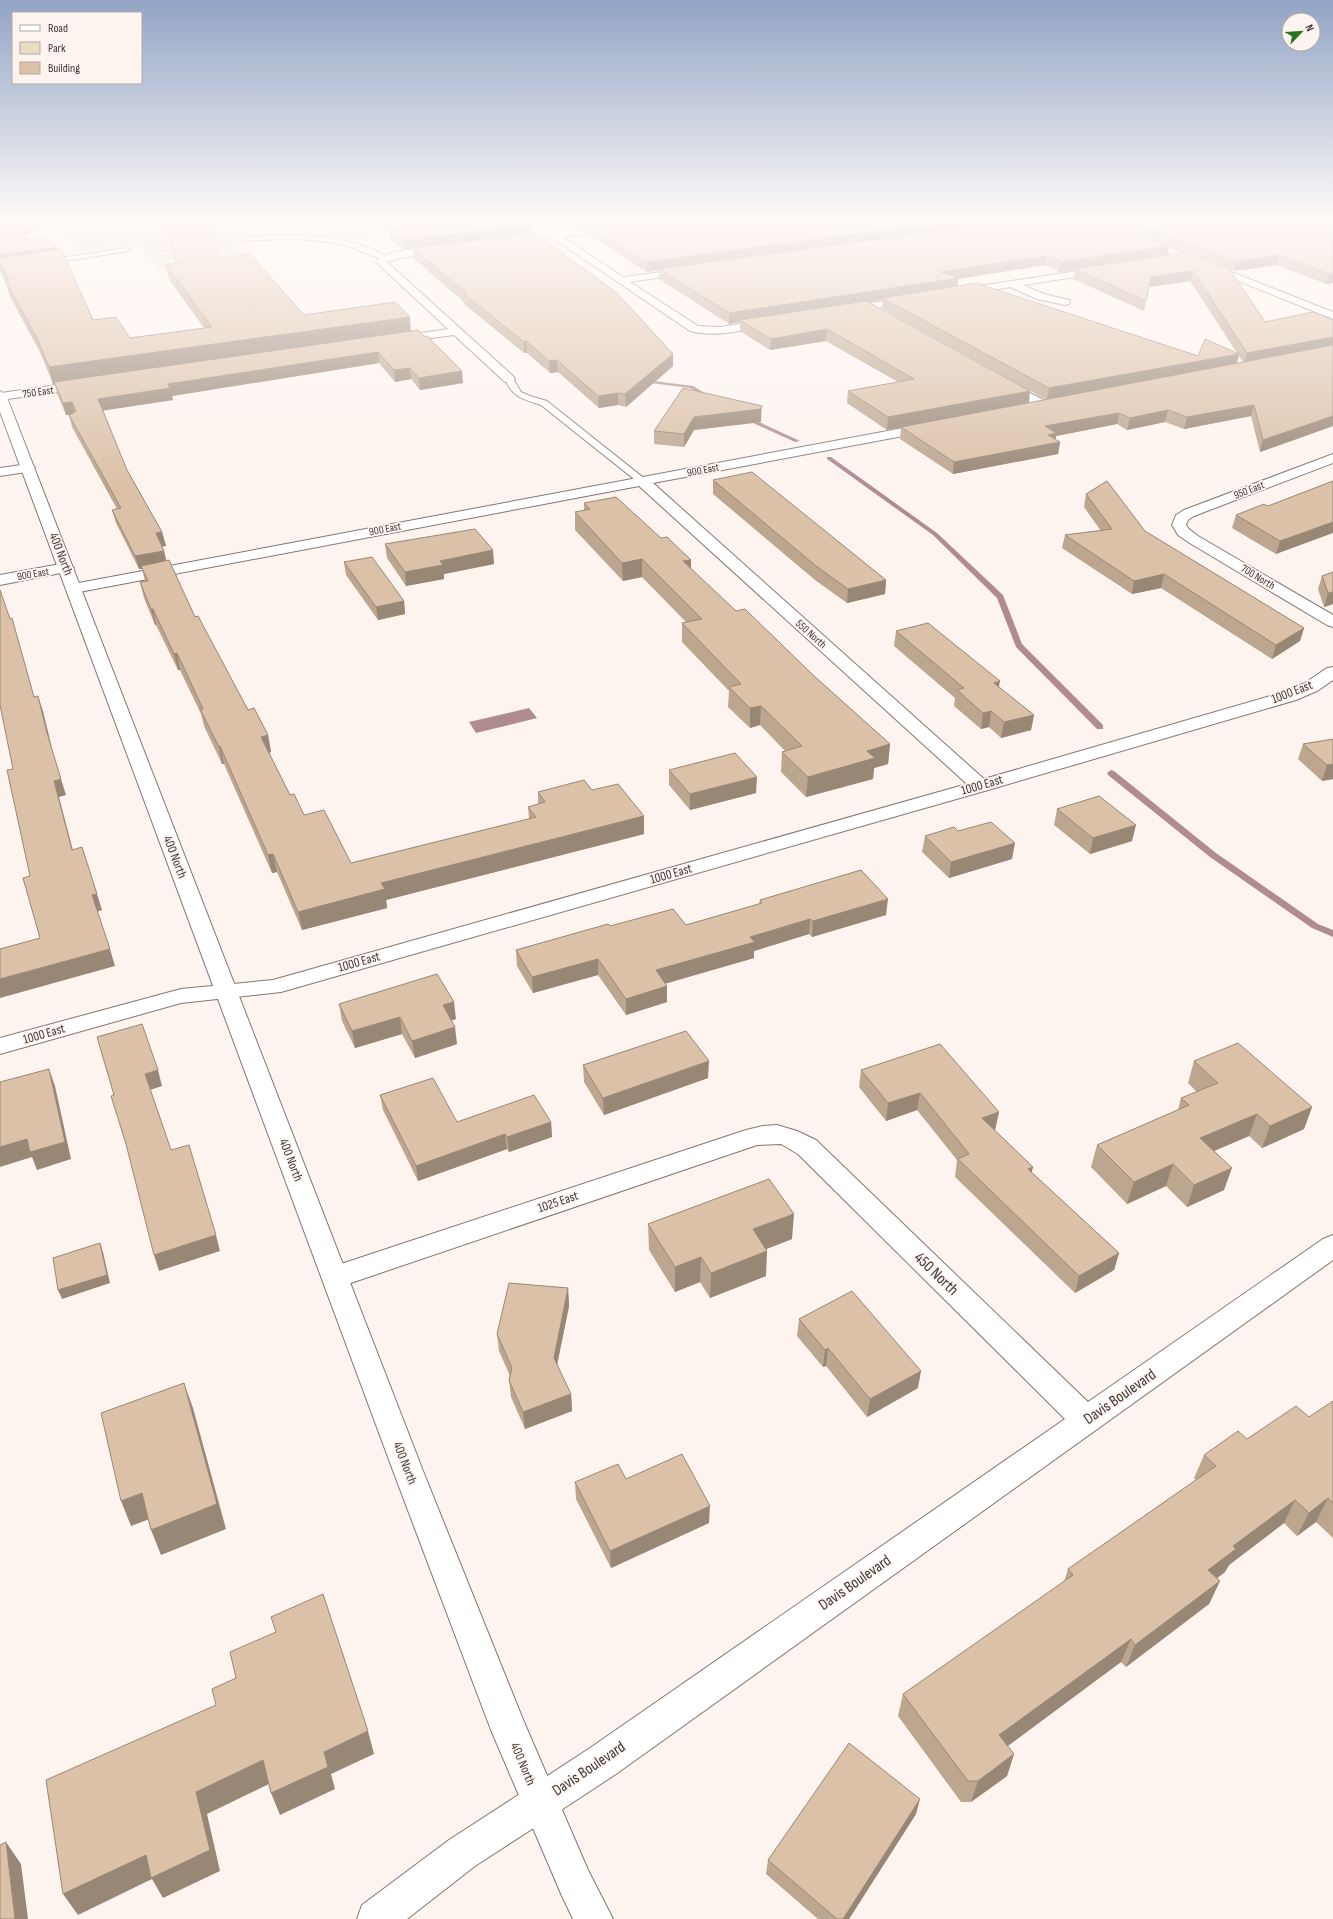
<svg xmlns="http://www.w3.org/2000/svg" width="1333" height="1919" viewBox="0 0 1333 1919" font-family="'Sofia Sans Condensed',sans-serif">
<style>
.green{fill:#e9ddc2}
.water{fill:#b08c91}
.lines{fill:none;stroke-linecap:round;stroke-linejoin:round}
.stream{fill:#b08c91;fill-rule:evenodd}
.service-casing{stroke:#827771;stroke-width:2}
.minor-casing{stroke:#827771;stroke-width:2}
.tertiary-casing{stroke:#827771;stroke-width:2}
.secondary-casing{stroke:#827771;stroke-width:2}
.path{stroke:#a59d99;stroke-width:1;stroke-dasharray:1.5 1;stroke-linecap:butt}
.service{fill:#fff;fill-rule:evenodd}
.minor{fill:#fff;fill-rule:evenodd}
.tertiary{fill:#fff;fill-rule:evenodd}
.secondary{fill:#fff;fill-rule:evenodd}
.wall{fill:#bca690;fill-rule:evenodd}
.shaded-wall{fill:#998776}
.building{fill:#dbc1a8;stroke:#998776}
.labels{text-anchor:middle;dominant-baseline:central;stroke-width:3.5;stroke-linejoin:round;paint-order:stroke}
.far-street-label{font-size:11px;fill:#3d3836;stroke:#fef4ef}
.street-label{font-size:13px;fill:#3d3836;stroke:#fef4ef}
.near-street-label{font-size:16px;fill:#3d3836;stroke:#fef4ef}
</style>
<rect width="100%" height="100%" fill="#fef4ef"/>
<path class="green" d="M57,219h376l11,8 -100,12 -51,-4 -57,1 2,9 13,15 -91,11 -21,-27 -61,8z"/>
<path class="water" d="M529,708l8,10 -61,15 -7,-11z"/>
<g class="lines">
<path class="stream" d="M39,219h4l-8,11 -35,21v-3l31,-20z
M641,377l5,3 47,6 22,13 -5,1 -20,-12 -47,-6 -5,-3z
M742,416h4l54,25 -5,1 -53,-24z
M827,457h4l106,76 66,62 19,49 81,81v4h-6l-81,-82 -19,-49 -64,-63 -106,-76z
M1111,770l3,1 102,82 102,71 15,6v7l-21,-9 -102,-71 -102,-82 -1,-2z"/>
<g class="service-casing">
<path id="service" d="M281,235c28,0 85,4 106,23 -5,4 -34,-11 -42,-13 -34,-8 -68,-6 -102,-4l-3,-2 3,-2z
M127,248l3,2 -1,1 -83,13 -3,-2 3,-2z
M506,377h6l9,15 9,4 17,5 98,78 2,2 -2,2h-6l-98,-78c-17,-5 -29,-8 -36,-26z"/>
</g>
<g class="minor-casing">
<path id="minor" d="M526,219h10l20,13 67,-7 2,2 -5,3 -57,7 60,40 69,-9 1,2 -1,2 -4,1 -58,9 68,44 23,1 48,-8 6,3 -6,3c-26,5 -53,13 -79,6l-137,-93h-7l-2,-2 2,-2z
M1084,219h13l236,93v7z
M443,246l5,3 -2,2 -47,7 -12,4 126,114 2,3 -2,3h-8l-51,-47 -60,8 -6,-3 6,-3 54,-8 -72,-67c10,-13 50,-14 67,-16z
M1103,267l5,3 -1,2 -84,13 21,9 25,6 1,2 -1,2 -4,1 -28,-6 -27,-12 -50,8 -5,-3 5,-3z
M912,297l4,1 1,2 -1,2 -71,11 -5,-3 5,-3z
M1004,379l45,24 2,3 -6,4 -4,-1 -41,-23 -2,-3 2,-3z
M85,381l6,4 -2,3 -89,12 1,-7z
M930,423l5,1 1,3 -1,3 -282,53 331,296 300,-87 21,-9 22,-15 6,-1v13l-16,11 -21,9 -308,90 -707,202 -100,11 -181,51v-16l181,-49 92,-9 694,-196 -328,-298 -565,107 -6,-2 -2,-3 2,-3z
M1333,454v9l-139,53 -6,4 -2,5 3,4 9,7 135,79v12l-6,-2 -139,-83 -10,-7 -6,-10 4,-10 8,-5z
M28,464l5,1 2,3 -2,3 -33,5v-8z
M66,563l5,2 3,3 -3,3 -71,14v-10z
M777,1125l20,6 19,9 272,262 235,-163 10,-4v25l-717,514 -64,42 -13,5 -13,-5 -5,-13 5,-13 64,-42 475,-329 -267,-265 -17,-10 -24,1 -421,143 -10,-3 -4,-8 4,-8 420,-139 17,-4z"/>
</g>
<g class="tertiary-casing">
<path id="tertiary" d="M539,1785l13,5 5,13 -5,13 -77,50 -68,53h-50l5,-14 87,-65 77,-50z"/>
</g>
<g class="secondary-casing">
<path id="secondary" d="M0,391l6,4 419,1081 99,246 64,148 25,49h-40l-11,-23 -71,-166 -96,-254 -395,-1064z"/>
</g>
<path class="path" d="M213,246l11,-1
M145,252l29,-3"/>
<use href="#service" class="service"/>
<use href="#minor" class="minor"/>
<use href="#tertiary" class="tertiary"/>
<use href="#secondary" class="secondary"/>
</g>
<path class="wall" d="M0,219l25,20 31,8 1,2 36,71 37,18 74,-10 -35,-49 -3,-14 10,-2 -7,-21 -3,-14 54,30 84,57 107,16 52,52 -43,7 -9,-11 -16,3 -16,-19 -207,33 1,4 -70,10 24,60 35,62 4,14h-4l2,5 2,10 29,56 53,93 20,25 3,17 -2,1 21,42 14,20 47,48 178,-44 -1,-12 10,-3v-12l54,-2 52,26v18l-258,66 1,8 -85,22 -25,-58 -5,1 -48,-109h-2l-18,-38 -3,-12 -21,-44h-2l-22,-45h-1l-11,-27 -4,-16 5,-1 -3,-12h-3l-23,-46 -4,-13 5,-1 -45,-82 -3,-12h-3l-9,-22 -2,-9h-2l-13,-32 -31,-57 -3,-12 -6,-12z
M459,219h74l1,8 -4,6 143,121v12l-47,41 -8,-2 -19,3 -41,-36 -8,1 -23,-20h-3l-60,-49 -1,-3 -49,-42 -1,-10 -9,1 -13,-11 -1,-9 72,-9z
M564,219h769v64l-7,1 -49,-19 -43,6 -4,-1 35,52 68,-2v106l-73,26 -9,-36 -67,13 -19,-7 -38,8 -10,-6 -61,12 -1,3 5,3 -2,12 -105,20 -53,-35 1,-12 -14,3 -40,-27 1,-12 50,-9 -72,-41 -56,9 -30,-19v-9l-11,2 -70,-45v-9l-12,2 -58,-37v-9l-11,2zM1169,246l16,6 -17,3zM1045,265l14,7 16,-2 -2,9 71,32 5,-24 41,-6 47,72 -39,3 -240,-70v-7zM882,300v9l163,90 -16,4 -161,-101zM1239,356l4,6 -6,1z
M762,406l-1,16 -67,8 -10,17 -30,-3v-13z
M713,480l173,100 -1,14 -38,9 -32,-23 -102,-86z
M1333,481l-57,73 -44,-26 4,-13 32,-9z
M1086,494l59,37 159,97 -4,13 -28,18 -111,-71 -29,6 -70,-46 3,-13 36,-4 -17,-24z
M584,503l107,66 45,42 77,64 77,69 -2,20 -14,4 -1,11 -67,18 -25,-25 1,-20 3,-1 -25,-26 -10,3 -22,-21 1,-16 -47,-49v-19l4,-1 -44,-45 -19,4 -48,-51v-18l9,-1z
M385,544l109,20 -50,10v5l-38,7 -19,-28z
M344,562l60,39 1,13 -27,6 -32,-45z
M1333,572v32l-9,3 -6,-18 4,-13z
M896,631l103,56 35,28 -3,15 -30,8 -12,-11 -8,2 -27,-23 1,-8 -61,-52z
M1333,739v40l-11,2 -24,-22 5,-15z
M669,770l87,23 -66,17 -21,-25z
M1057,809l75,32 -42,13 -36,-29z
M958,831l54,28 -63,19 -27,-26 3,-16z
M760,900l126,15 -74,22 -3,-3 -55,17v7l-89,26 2,18 -41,13 -28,-40 -65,18 -16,-27 -1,-16 94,-24 76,-1 73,-21z
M339,1004l117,15 -5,2 6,23 -42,14 -13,-24 -47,14 -13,-27z
M1194,1061l118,46 -8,22 -42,19 -13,-12 -35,15 10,39 -37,17 -21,-21 -39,18 -36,-37 6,-22 81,-35 3,-12 16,-6 -9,-9z
M583,1065l125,13 -104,37 -20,-33z
M861,1070l138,42 -4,18h-1l39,37 -2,5 88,81 -5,17 -39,23 -120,-116 2,-17 -40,-50 -31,11 -27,-34z
M380,1095l77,27h94l1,15 -43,15 -2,-3 -89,32 -35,-71z
M648,1224l144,15 -26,10v27l-56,22 -10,-16 -25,10 -26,-42z
M568,1288l1,18 -12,59 14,29 1,17 -47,18 -14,-32 -2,-17 1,-4 -11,-25 -2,-17z
M799,1319l119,69 -51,29 -41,-51 -3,1 -26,-31z
M1333,1401v137l-17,-16 -19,14 -13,-13 -55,42 -4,7 -8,6 3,3 -11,23 -83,63 -5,-5 -114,84 7,8 -7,22 -36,26h-10l-63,-86 5,-22 161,-112 4,-13 128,-89 -2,-2 10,-23 105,-38z
M626,1479l83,44 -98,45 -35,-69 -1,-17z
M916,1814l-67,105h-31l-52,-45 2,-14z"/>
<path class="shaded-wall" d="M533,219l1,8 -5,8 -125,15 -1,-10z
M578,219h75l-64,7 -11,2z
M966,219h67l-374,50v1l-12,2v-10z
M1169,246l-2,9 -92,14v1l-16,2 2,-10z
M56,247l3,10 -59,7v-9z
M1279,255l-2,10 -43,6 2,-9z
M1046,256l-1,9 -87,14 -1,9 -75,10v2l-139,21 -3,-1v2l-11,2v-11l211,-41z
M1193,271l-3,10 -41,6 -5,24 7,-34z
M1333,273v10l-7,1 3,-10z
M410,317l1,16 -357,49 1,2h-2l-4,-17z
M827,329l-1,12 -56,9 1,-11z
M1333,337v10l-89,17 3,-11z
M526,341l1,12h-3v-11z
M378,352l1,11 -207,33 1,4 -72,11 -3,-12 70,-15z
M673,354v12l-47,41 -1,-13z
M1239,354l-3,11 -189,35 2,-12z
M557,360l1,12 -8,1 -1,-12z
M410,368l1,11 -16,3 -1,-12z
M462,371l1,12 -43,7 -1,-12z
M1030,391l-1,12 -142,27 1,-13z
M618,393v12l-19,3 -1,-12z
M72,402l3,12 -9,1 -3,-12z
M1254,405l-3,11 -67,13 3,-12z
M761,409v13l-67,8 -10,17v-13l10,-17z
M1168,410l-3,12 -38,8 3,-12z
M1119,413l-2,11 -61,12 -1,7 5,-1 -2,12 -105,20 1,-12 91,-36z
M1333,416v10l-73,26 3,-12z
M1333,522v11l-57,21 4,-13z
M162,532l4,14 -7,1 -3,-14z
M493,550l1,14 -50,10v5l-38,7 -1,-14 35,-11z
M164,551l3,13 -26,2 1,3h-3l-4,-13z
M642,559v18l-19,4 -1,-18z
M691,560v18l-8,-17z
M1164,574l-3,14 -29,6 2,-13z
M886,580l-1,14 -38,9 1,-14z
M1333,592v12l-9,3 4,-14z
M404,601l1,13 -27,6 -2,-13z
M151,609h2l3,16h-1z
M1304,628l-4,13 -28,18 4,-14z
M177,653l3,17h-2l-4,-16z
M1000,681l-3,15 -3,-13z
M38,696l5,15 9,37 -5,-15z
M761,706l-1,19 -10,3v-20z
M991,711l-2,16 -8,2 2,-16z
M1034,715l-3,15 -30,8 3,-16z
M268,735l3,17 -7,2 -3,-17z
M890,744l-2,20 -14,4 -1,11 -67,18 2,-20 59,-26z
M220,746l4,18h-2l-3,-17z
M1333,764v15l-11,2 5,-16z
M757,777l-1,16 -66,17v-16z
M61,779l5,16 -7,2 18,69 -5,-16 -18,-69z
M644,816v18l-258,66 1,8 -85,22 -4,-18 83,-29z
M1136,825l-4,16 -42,13 3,-16z
M1015,843l-3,16 -63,19 2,-16z
M273,854l4,18 -5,1 -4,-18z
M97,894l5,16 -5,2 -5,-17z
M888,899l-2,16 -74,22 1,-16z
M810,919l-1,15 -55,17v7l-98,28v-16l94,-33z
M110,949l5,17 -115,32v-19z
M598,959v16l-65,18 -1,-16z
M667,986v16l-41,13v-16z
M454,1002l2,17 -11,3 -2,-17z
M400,1017l2,17 -47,14 -3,-17z
M455,1027l2,17 -42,14 -3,-17z
M709,1061l-1,17 -104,37 -1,-17z
M49,1069l6,17 16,73 -34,11 -5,-13 -32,10v-20z
M158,1070l4,16 -12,4 -5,-16z
M920,1093l-3,17 -31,11 2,-18z
M1312,1107l-8,22 -42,19 8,-22z
M999,1112l-4,18 -16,5 3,-17z
M1257,1114l-8,22 -56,24 7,-22z
M551,1122l1,15 -43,15 -2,-15z
M505,1134l2,15 -89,32 -2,-15z
M1173,1164l-7,22 -39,18 7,-22z
M1033,1167l-4,17 -1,-15z
M1232,1168l-8,22 -37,17 7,-22z
M794,1214l-2,25 -41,16 2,-26z
M216,1235l4,16 -61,20 -5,-16z
M100,1243l3,9 7,31 -48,16 -4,-9z
M767,1251l-1,25 -56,22 1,-25z
M1119,1253l-5,17 -39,23 4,-17z
M701,1257l-1,25 -25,10v-25z
M568,1288l1,18 -14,69 -1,-17z
M828,1348l-2,18 -3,1 2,-17z
M921,1371l-3,17 -51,29 3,-18z
M184,1383l9,25 33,121 -65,26 -10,-25z
M571,1394l1,17 -47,18 -2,-17z
M142,1493l10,25 -21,8 -10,-25z
M1328,1498l-12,24 -19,14 12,-23z
M1295,1500l-11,23 -55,42 -4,7 -27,21 10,-23 25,-24z
M710,1506l-1,17 -98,45 -1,-17z
M1220,1581l-11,23 -83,63 9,-22z
M1131,1639l-10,23 -128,95 6,-22z
M368,1731l6,23 -43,20 4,15 -55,26 -9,-22 53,-41z
M1014,1754l-7,22 -36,26 7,-21z
M263,1760l8,23 -64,31 13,57 -57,27 -11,-19 -74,36 -15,-21 133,-102z
M920,1799l-4,15 -67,105h-6z
M6,1842l15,22 7,55h-13z"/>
<path class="building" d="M0,219h16l9,20 21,-3 10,11 -56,8z
M470,219h63l-5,6 -125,15 -13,-10 82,-10z
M647,219h319l-319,43 -58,-36z
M1029,219h72l68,27 -108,16 -15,-6 -106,16 19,6 -230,35 -70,-44z
M1126,219h207v54l-4,1 -50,-19 -43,7z
M206,225l14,33 30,-4 54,61 91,-13 15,15 -361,50 -13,-31 -31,-56h4l-9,-16v-6l61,-9 32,71 23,-3 14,21 82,-11 -46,-62 11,-2 -11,-35z
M534,233l83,60 56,61 -48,40 -7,-1 -20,3 -41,-36 -8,1 -23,-20 -2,1 -61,-49h3l-53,-45z
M1186,252l43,16 36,54 48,-10 20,8v17l-86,16 -54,-82 -42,6 -5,24 -71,-32z
M976,283l222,73 7,-17 34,15 -190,34 -167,-90z
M866,301l164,90 -142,26 -40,-26 66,-12 -87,-50 -56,10 -31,-19z
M418,330l6,6h3l35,35 -43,7 -9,-10 -16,2 -16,-18 -210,32 2,4 -72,11 29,71 35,62 -6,1 8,18 -29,5 -23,-46 9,-2 -52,-93 7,-4 -4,-9 -9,1 -9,-21z
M1333,345v71l-70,24 -9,-35 -67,12 -19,-7 -38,8 -11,-5 -74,13 11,7 -8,2 12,7 -106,20 -53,-35z
M683,388l79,18 -1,3 -67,8 -10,17 -30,-3z
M752,472l134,108 -38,9 -32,-23 -103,-86z
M1107,481l38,50 159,97 -28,17 -112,-71 -30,7 -69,-46 47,-6 -26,-35z
M1333,481v41l-53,19 -44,-26 28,-11 4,2z
M616,497l45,41 6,-1 24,23 -8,1 53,50 9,-2 68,66 77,69 -23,7 8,7 -67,19 -26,-25 20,-6 -41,-40 -11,2 -21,-21 12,-3 -59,-61 20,-4 -60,-60 -20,4 -47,-51 15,-3 -6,-6z
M475,529l18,21 -53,11 3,4 -38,7 -20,-28z
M372,557l32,44 -28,6 -32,-45z
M169,560l26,57 3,-1 50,94 6,-2 14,27 -7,2 29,58 4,-1 10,21 20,-5 27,53 185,-46 -8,-10 17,-5 -7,-10 46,-12 8,10 26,-6 26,32 -263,67 4,6 -87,23 -25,-58 -5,1 -48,-109 -1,1 -19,-38h3l-26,-56 -3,1 -21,-45h-2l-11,-27 8,-1 -7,-15z
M1333,572v20l-5,1 -6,-17z
M0,590l10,29 2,-1 22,79 4,-1 9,37 14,46 -7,2 18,69 10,-3 15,47 -5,1 18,54 -110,30v-30l40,-11 -17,-60 7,-2 -23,-106 6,-1 -13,-64z
M928,623l72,58 -6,2 40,32 -30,7 -13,-11 -8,2 -26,-23 7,-2 -68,-57z
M1333,739v25l-6,1 -24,-21z
M735,753l22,24 -67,17 -21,-24z
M1099,796l37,29 -43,13 -36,-29z
M991,822l24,21 -64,19 -26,-26 29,-9 4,4z
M861,870l27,29 -75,22 -3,-2 -60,18 5,5 -99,28 11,16 -41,13 -28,-40 -66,18 -16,-27 92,-26 2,2 63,-17 13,16 76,-22 -2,-3z
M437,974l17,28 -11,3 12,22 -43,14 -12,-24 -48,14 -13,-27z
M142,1024l16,46 -13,4 26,76 18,-5 27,90 -62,20 -28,-111 -15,-48 3,-1 -17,-58z
M686,1031l23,30 -106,37 -20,-33z
M1238,1043l74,64 -42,19 -13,-12 -57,24 32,30 -38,17 -21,-21 -39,18 -37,-37 92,-40 -8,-7 37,-15 -24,-22z
M940,1044l59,68 -17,6 51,49 -5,2 91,84 -40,23 -121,-117 11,-5 -49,-61 -32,10 -27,-33z
M49,1069l16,73 -35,10 -3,-13 -27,8v-65z
M433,1078l24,44 77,-27 17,27 -44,15 -2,-3 -89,32 -36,-71z
M769,1179l25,35 -41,15 14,22 -56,22 -10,-16 -26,10 -27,-43z
M100,1243l7,32 -49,15 -5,-32z
M509,1283l59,5 -14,70 17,36 -48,18 -14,-32 3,-12 -15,-34z
M852,1291l69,80 -51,28 -42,-51 -3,2 -26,-31z
M184,1383l33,121 -66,26 -9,-37 -21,8 -20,-88z
M1333,1401v102l-5,-5 -19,15 -14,-13 -62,46 3,3 -28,21 12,11 -85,64 -4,-6 -132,96 15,19 -36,27h-10l-65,-87 170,-119 -5,-6 148,-103 -12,-11 34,-24 9,8 49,-33 13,11z
M682,1454l28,52 -100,45 -35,-69 43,-18 8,15z
M323,1594l45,137 -44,21 4,15 -57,26 -8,-33 -67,32 14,58 -59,28 -5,-23 -83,39 -17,-114 170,-75 -4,-16 24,-11 -6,-26 46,-20 -5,-15z
M849,1743l71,56 -77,120h-6l-69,-59z
M6,1842l9,77h-15v-74z"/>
<linearGradient id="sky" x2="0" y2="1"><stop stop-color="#91a4c5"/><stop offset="0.45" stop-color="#fffaf8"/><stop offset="1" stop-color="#fffaf8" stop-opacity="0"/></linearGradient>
<rect width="1333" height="487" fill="url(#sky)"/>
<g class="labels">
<g class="far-street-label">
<text transform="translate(38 392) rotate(-8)">750 East</text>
<text transform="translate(703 470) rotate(-11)">900 East</text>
<text transform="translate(1249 490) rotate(-21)">950 East</text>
<text transform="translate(385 529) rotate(-11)">900 East</text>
<text transform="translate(33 574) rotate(-10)">900 East</text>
<text transform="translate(1258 577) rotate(31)">700 North</text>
<text transform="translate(811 634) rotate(42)">550 North</text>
</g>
<g class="street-label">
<text transform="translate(61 554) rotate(69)">400 North</text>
<text transform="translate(1292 692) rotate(-21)">1000 East</text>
<text transform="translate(982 785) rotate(-16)">1000 East</text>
<text transform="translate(175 857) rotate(69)">400 North</text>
<text transform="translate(671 874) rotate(-16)">1000 East</text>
<text transform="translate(359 962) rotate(-16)">1000 East</text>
<text transform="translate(44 1034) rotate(-16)">1000 East</text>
<text transform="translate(291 1160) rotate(69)">400 North</text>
<text transform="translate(558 1202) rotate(-19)">1025 East</text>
<text transform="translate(405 1463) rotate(69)">400 North</text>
<text transform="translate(523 1764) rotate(67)">400 North</text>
</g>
<g class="near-street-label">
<text transform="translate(936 1274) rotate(44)">450 North</text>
<text transform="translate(1120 1397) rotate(-35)">Davis Boulevard</text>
<text transform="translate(855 1583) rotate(-35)">Davis Boulevard</text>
<text transform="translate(589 1769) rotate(-34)">Davis Boulevard</text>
</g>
</g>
<rect x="12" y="12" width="130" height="72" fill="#fef4ef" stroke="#b1a9a5"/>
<rect x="20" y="25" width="20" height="6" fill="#ffffff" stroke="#b1a9a5"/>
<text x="48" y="32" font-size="12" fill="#3d3836">Road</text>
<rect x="20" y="42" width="20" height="12" fill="#e9ddc2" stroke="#b1a9a5"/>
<text x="48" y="52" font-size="12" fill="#3d3836">Park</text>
<rect x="20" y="62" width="20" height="12" fill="#dbc1a8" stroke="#b1a9a5"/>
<text x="48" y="72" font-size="12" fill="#3d3836">Building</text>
<g transform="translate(1301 32) rotate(65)"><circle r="19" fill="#fef4ef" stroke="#b1a9a5"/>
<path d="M0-3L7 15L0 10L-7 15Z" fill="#247621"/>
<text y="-6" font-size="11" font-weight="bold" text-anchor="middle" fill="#3d3836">N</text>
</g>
</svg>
